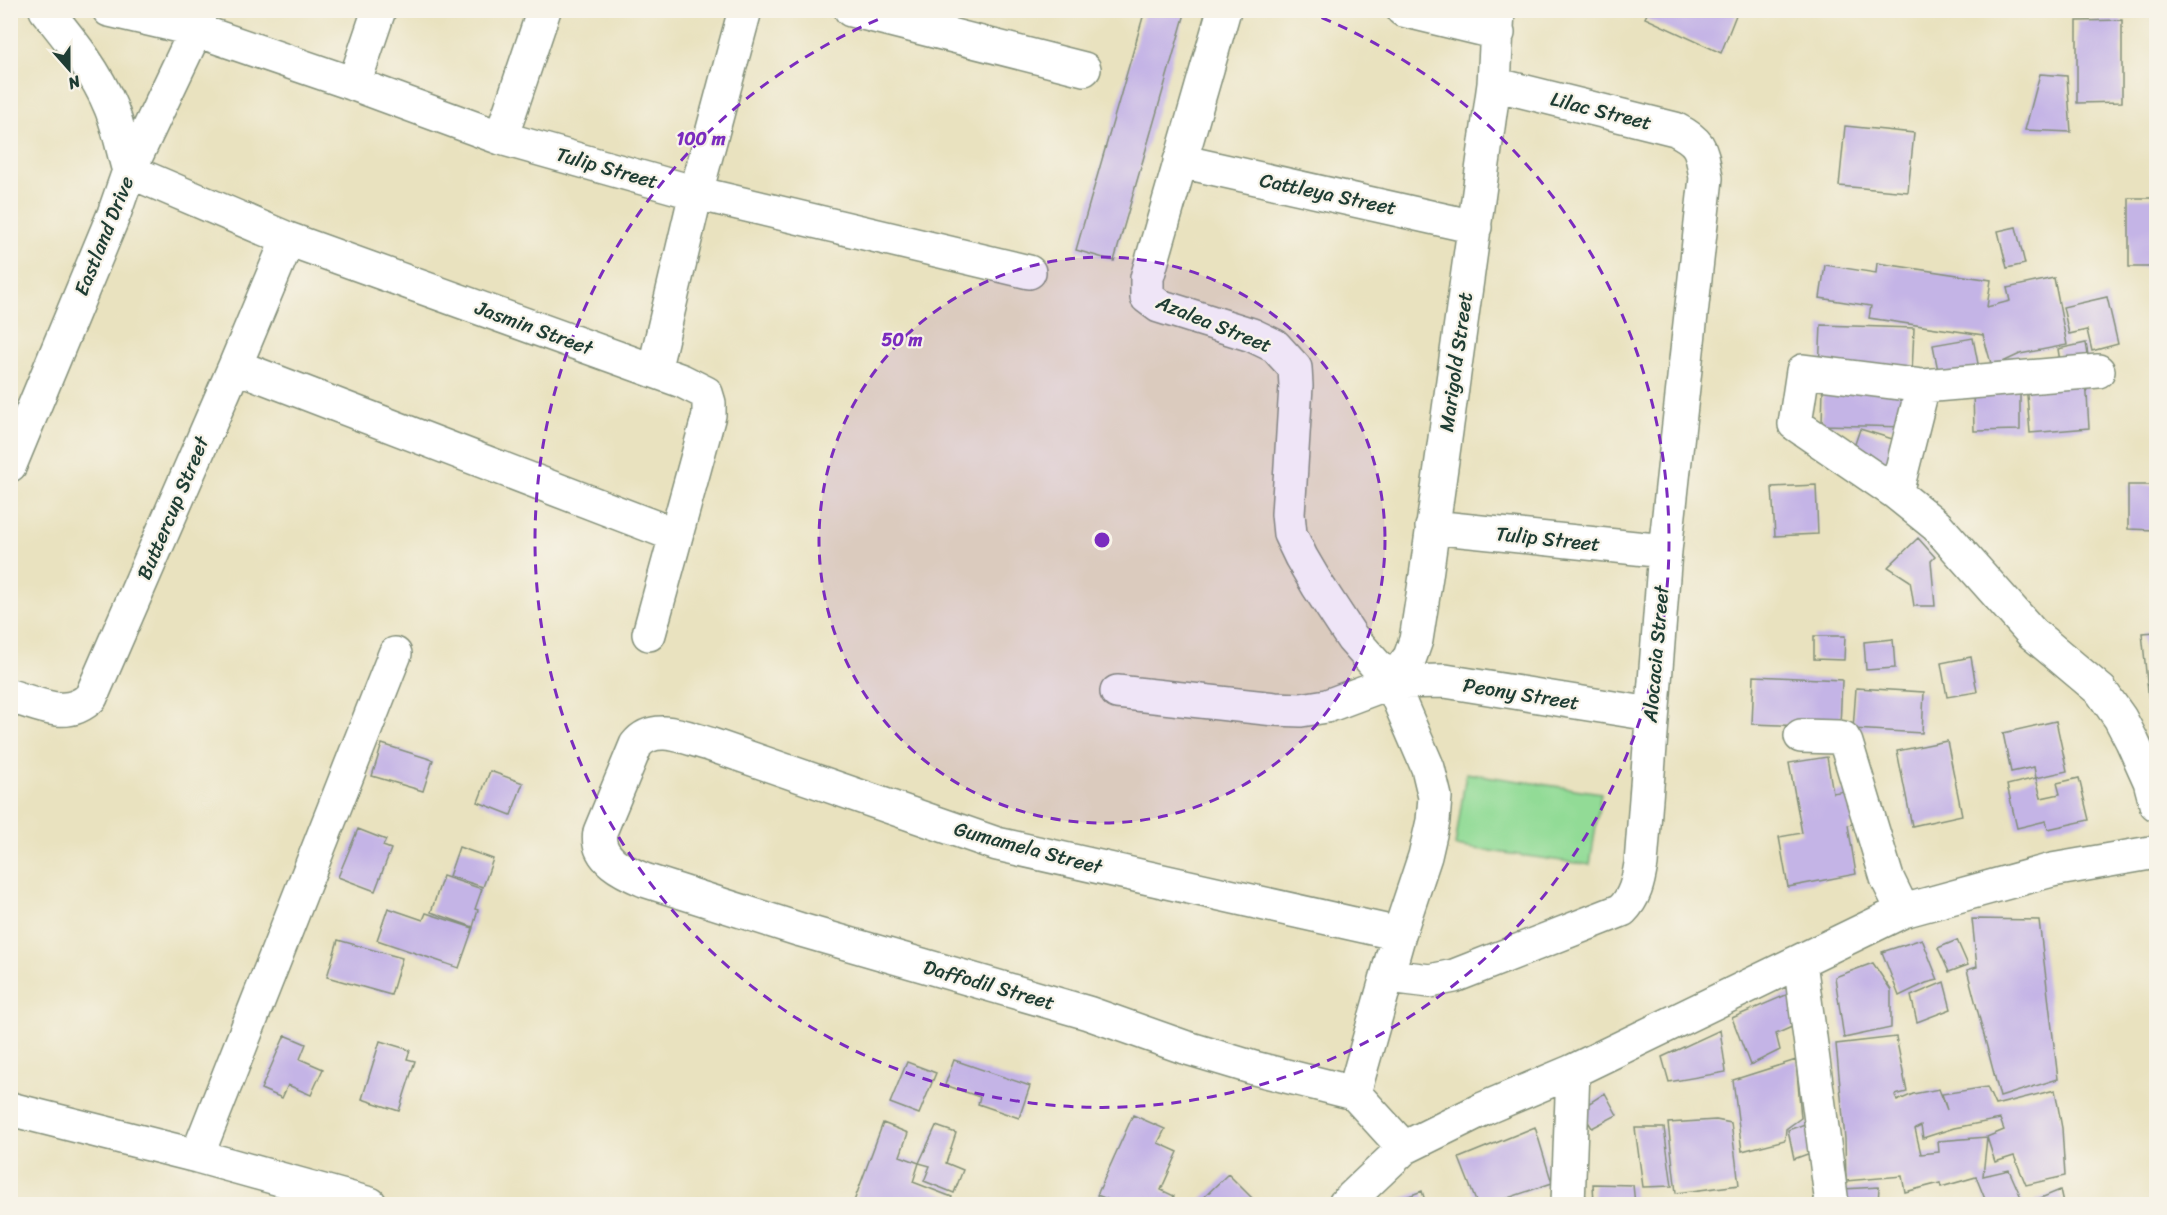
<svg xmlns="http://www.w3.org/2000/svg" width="2167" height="1215" viewBox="0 0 2167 1215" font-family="Sriracha,sans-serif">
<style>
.green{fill:#92db96;stroke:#588c65;stroke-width:1.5}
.building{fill:#c4b4e6;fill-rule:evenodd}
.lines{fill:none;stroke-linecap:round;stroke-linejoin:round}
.minor-casing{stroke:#84907a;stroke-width:36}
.minor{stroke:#fff;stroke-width:33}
.ring{fill:none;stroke:#7b2cbf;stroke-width:3;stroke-dasharray:10 8}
.labels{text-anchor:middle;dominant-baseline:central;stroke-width:4.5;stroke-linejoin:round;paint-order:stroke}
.street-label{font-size:20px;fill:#1f3d34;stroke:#f7f3e8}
.centre{fill:#7b2cbf;stroke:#f7f3e8;stroke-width:3}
.ring-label{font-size:18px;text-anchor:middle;font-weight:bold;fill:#7b2cbf;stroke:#f7f3e8;stroke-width:4.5;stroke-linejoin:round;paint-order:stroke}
</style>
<rect width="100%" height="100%" fill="#f7f3e8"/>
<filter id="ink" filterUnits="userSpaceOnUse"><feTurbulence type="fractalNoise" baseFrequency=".0167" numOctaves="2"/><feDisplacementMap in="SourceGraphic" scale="12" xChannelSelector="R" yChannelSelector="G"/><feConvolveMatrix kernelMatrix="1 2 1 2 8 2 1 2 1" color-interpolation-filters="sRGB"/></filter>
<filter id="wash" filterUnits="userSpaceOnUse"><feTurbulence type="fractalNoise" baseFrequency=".008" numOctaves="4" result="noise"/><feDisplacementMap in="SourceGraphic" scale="24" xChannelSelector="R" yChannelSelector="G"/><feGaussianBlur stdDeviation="1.35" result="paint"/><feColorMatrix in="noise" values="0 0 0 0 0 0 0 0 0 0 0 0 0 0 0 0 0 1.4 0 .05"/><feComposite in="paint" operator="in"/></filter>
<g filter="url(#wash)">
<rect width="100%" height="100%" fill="#e9e2bf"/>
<path class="green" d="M1466,773l135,20 -11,72 -135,-19z"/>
<g id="blocks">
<path class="building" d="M1145,10h41l-72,251 -38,-11z
M1649,10h89l-17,43 -76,-35z
M2122,20v82l-45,1v-82z
M2040,74l27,2 4,56 -46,-2z
M1845,126l69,7 -6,59 -69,-6z
M2129,198h27v69h-27z
M2016,227l9,37 -18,4 -9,-37z
M1877,263l114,17 -4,27 23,-6 -3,-13 47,-10 13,67 -47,9 -28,13 -9,-32 -114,-17 2,-12 -51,-8 5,-33 51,8z
M2107,297l11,47 -26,7 -5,-21 -18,4 -6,-27z
M1821,325l93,3 -2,45 -93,-3z
M1973,338l7,36 -40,7 -7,-36z
M2086,343l3,18 -28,6 -3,-18z
M2086,378l3,50 -59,5 -4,-50z
M1823,387l85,2 -1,38 -85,-2z
M2020,389v41l-46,1 -1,-40z
M1860,429l39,12 -10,31 -39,-13z
M1816,485l2,49 -43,2 -3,-49z
M2128,485h28v45l-28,-1z
M1918,538l17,19 -4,4 4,45h-21l-4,-25 -22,-14z
M2156,632v78l-6,1 -8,-78z
M1814,636h31l-1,24 -30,-1z
M1893,639l2,29 -29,2 -2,-28z
M1971,657l6,35 -30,5 -6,-34z
M1754,676l88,4 -2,47 -88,-3z
M1856,688l68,4 -2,41 -69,-4z
M2056,721l11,50 -31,7 5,20 19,-4 -3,-11 22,-5 10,42 -41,9 -2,-8 -29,7 -10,-43 29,-7 -2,-11 -23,5 -8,-39z
M1947,741l15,74 -50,11 -15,-75z
M382,744l51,16 -10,31 -51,-15z
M1827,757l6,36 18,-3 6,33 -9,2 8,49 -68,13 -9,-50 23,-4 -13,-70z
M490,771l33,12 -12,32 -33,-13z
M358,829l28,11 -3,6 8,3 -16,42 -37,-14z
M459,847l34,12 -10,28 -34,-11z
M443,876l39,13 -7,20 3,1 -5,17 -42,-15z
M388,908l35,12 3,-7 47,15 -14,40 -82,-28z
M1972,919l67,1 19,159 -58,18 -33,-127 10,-3z
M1922,939l16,41 -12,3 -27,13 -17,-44z
M338,940l64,18 -11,37 -64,-18z
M1957,940l11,25 -19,7 -11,-24z
M1873,963l18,27v38l-47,10 -9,-61z
M1944,982l7,27 -34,13 -6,-26z
M1793,992l8,31 -25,11 4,16 -30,15 -18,-47z
M1720,1030l6,42 -57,10 -7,-25z
M285,1035l21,9 -6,15 23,10 -12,26 -23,-10 -6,13 -21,-9z
M1896,1037l11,55 -12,3 2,6 16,-7 26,-5 8,21 -5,-16 45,-7 8,18 60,-15 7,38 3,48 -39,9 -12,-29 -19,6 -8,-25 -4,39 26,-6 15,34h-37l-11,-27 -35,10 -1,-4 -35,9 -3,-16 -56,5 -1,-42 -9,-95zM2000,1119l4,11 -17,7 -49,4 1,11 -18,2 -6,-25 6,-3 2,12 31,-10z
M380,1041l30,9 -3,9 8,2 -16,50 -37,-12z
M954,1060l76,26 -11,32 -41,-14 2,-7 -35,-12z
M1796,1060l5,58 -15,11 -1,11 -43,11 -9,-71z
M907,1062l29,11 -17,41 -29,-11z
M1605,1093l12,22 -25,13 -12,-19z
M1133,1115l32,14 -7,14 20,9 -17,38 13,6 -4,8h-51l-22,-9z
M1716,1120l15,3 8,62 -63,8 -8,-70z
M1816,1120l5,29 -27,10 -6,-29z
M883,1123l25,10 -8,23 19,7 -6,19 39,15 -3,7h-96z
M936,1126l20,7 -10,30 17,7 -9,23 -30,-12 6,-15 -11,-3z
M1535,1127l17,56 -62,21h-13l-18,-46z
M1635,1128h29l8,58 -29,1z
M1228,1174l30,30h-61z
M1593,1184l40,1 2,19h-41z
M1879,1187l-1,17h-32l-3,-15z
M2060,1190l3,14h-28l1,-4z
M1422,1191l4,13h-27l-1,-4z"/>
</g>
</g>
<g filter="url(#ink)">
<use href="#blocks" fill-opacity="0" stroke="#84907a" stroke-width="1.5"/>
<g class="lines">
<g class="minor-casing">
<path id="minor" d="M46,10c25,31 50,61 65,98 8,20 12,43 18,63l159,68 394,142 24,12 3,10v12l-60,219
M109,10l87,20 158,54 147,54 195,55 333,79
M851,10l233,59
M1224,10l-77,268v19l12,9 93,29 23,11 20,22 1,18 -8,128 2,20 11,23 17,29 34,52 39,44 37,86 7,29 -2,24 -8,35 -26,78 -45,159
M1403,10l95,23
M354,84l25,-74
M501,138l43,-128
M1180,161l295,66
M235,366l440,169
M654,371l42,-178 49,-183
M2098,371l-175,15 -120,-15 -8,53 101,69 41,33 95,107 69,58 19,27 12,23 18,40 6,23
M10,465l104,-251 15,-43 67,-141 4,-20
M1896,493l27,-107
M1432,527l233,24
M1391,682l19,-25 6,-17 10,-64 68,-492 4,-74
M1117,692l158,17 26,1 26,-4 64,-24 54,-1 206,33
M10,696c29,8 57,25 81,1l144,-331 53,-127
M1801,736l37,1 5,1 3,5 41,135 16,33
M1800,962l32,242
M1389,976l41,5 24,-5 168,-66c13,-13 16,-28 19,-46l24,-313 41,-373c-5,-28 -3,-35 -31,-49l-181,-45
M1354,1093l-100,-25 -70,-21 -96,-34 -287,-83 -157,-50c-19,-8 -49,-21 -44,-48l36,-87c18,-23 51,-7 73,-1l288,100 402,90
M1354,1093l50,55
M10,1109l187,47 173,48
M197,1156l198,-502
M1345,1204l59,-56 79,-39 90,-38 330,-160 149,-41 104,-18
M1568,1204l5,-133"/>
</g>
<use href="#minor" class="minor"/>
</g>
</g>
<circle cx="1102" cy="540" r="283" fill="#7b2cbf" fill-opacity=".12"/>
<g class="ring">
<circle cx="1102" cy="540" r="283"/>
<path d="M1305 11A567 567 0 1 1 899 11"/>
</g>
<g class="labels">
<g class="street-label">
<text transform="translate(1601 111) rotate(14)">Lilac Street</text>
<text transform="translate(607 168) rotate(16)">Tulip Street</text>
<text transform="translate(1328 194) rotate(12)">Cattleya Street</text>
<text transform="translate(104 236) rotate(-68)">Eastland Drive</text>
<text transform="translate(1214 324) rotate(22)">Azalea Street</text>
<text transform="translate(534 328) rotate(20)">Jasmin Street</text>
<text transform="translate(1456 362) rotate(-82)">Marigold Street</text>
<text transform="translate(173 508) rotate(-67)">Buttercup Street</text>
<text transform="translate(1548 539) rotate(6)">Tulip Street</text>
<text transform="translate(1656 654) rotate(-85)">Alocacia Street</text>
<text transform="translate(1521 694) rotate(9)">Peony Street</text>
<text transform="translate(1028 848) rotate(15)">Gumamela Street</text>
<text transform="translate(989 985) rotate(16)">Daffodil Street</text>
</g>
</g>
<circle cx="1102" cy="540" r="9" class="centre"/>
<g class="ring-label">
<text x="701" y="145">100 m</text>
<text x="902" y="346">50 m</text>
</g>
<rect width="2167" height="1215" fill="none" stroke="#f7f3e8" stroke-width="36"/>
<g transform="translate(69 69) rotate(159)" stroke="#f7f3e8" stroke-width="4.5" paint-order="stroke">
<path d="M0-4.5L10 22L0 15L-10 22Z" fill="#1f3d34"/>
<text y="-9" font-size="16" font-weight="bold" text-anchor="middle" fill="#1f3d34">N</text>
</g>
</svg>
